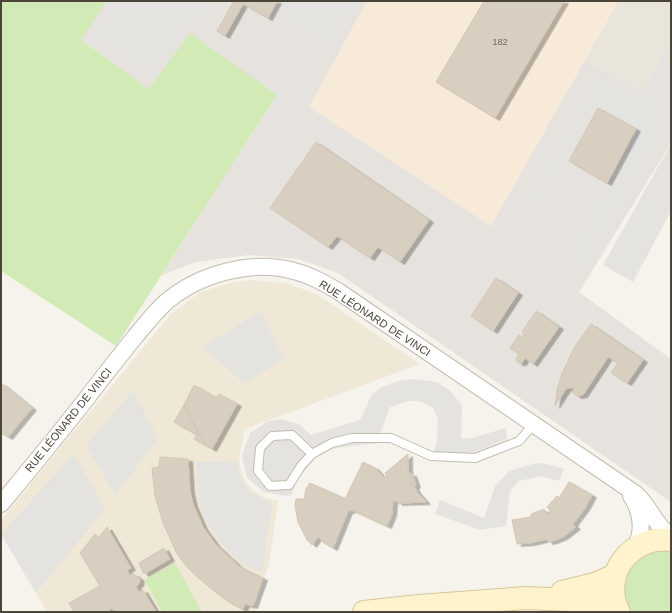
<svg xmlns="http://www.w3.org/2000/svg" width="672" height="613" viewBox="0 0 672 613" font-family="Helvetica,sans-serif">
<style>
.residential{fill:#eae5da}
.commercial{fill:#f7ead8}
.industrial{fill:#e6e2dd}
.education{fill:#efe8d6}
.green{fill:#d2eab5}
.parking{fill:#e5e3e0}
.building{fill:#d8cfc1;stroke:#d3c7b4;filter:url(#shadow)}
.lines{fill:none;stroke-linecap:round;stroke-linejoin:round}
.lane-casing{stroke:#c2bbae;stroke-width:10}
.street-casing{stroke:#c2bbae;stroke-width:18}
.secondary-casing{stroke:#d6c79b;stroke-width:24}
.lane{stroke:#fff;stroke-width:8}
.street{stroke:#fff;stroke-width:16}
.secondary{stroke:#fff3cd;stroke-width:22}
.labels{text-anchor:middle;dominant-baseline:central;stroke-width:3;stroke-linejoin:round;paint-order:stroke}
.number-label{font-size:9px;fill:#6e675b}
.street-label{font-size:11px;fill:#4b4439;stroke:#fff}
</style>
<defs>
<filter id="shadow"><feDropShadow dx="4.5" dy="2.5" stdDeviation="0" flood-color="#0004"/></filter>
</defs>
<rect width="100%" height="100%" fill="#f6f3ec"/>
<path class="residential" d="M618,1h53v108l-87,-47z"/>
<path class="commercial" d="M367,1h251l-127,226 -182,-120z"/>
<path class="industrial" d="M107,1h260l-58,106 182,119 93,-164 87,47v34l-92,149 92,67v143l-333,-229 -39,-14 -50,-4 -53,7 -34,13 115,-180 -128,-6 -68,-49z"/>
<path class="education" d="M252,280l34,3 32,12 102,69 -175,65 -6,28 2,16 5,9 6,8 14,8 12,3 -9,64 -16,41 4,6h-210l-46,-78v-14l170,-206 28,-21 30,-10z"/>
<path class="green" d="M1,1h106l-26,39 68,49 41,-56 87,62 -161,251 -115,-75z
M657,550l14,1v61h-39c-13,-19 -8,-46 13,-58 4,-1 9,-2 12,-4z
M175,563l27,49h-40l-17,-32z"/>
<path class="parking" d="M113,1h109l-14,24 -15,-3 -42,57 -62,-42z
M282,1h79l-26,51 -64,-33z
M671,41v85l-83,143 -26,-17 76,-124 -40,-21 -71,124 -15,-9 85,-153 45,24z
M671,144v67l-38,71 -30,-17z
M261,311l23,49 -40,23 -41,-36z
M413,379l24,3 13,9 12,14 -1,33h11l34,-10 1,11 -33,13 -41,7 4,-20 1,-20 -5,-11 -13,-7h-12l-18,6 -14,37h-9l-38,5 -13,8 -21,26 -3,12 -8,1 -20,-4 -17,-14 -5,-22 8,-23 18,-12 13,-2 18,5 12,11 49,-15 11,-24 9,-8 18,-7z
M133,390l25,48 -43,58 -29,-51z
M74,454l31,55 -69,84 -35,-59z
M236,461l6,21 8,10 22,12 -10,68 -23,-10 -17,-17 -18,-27 -5,-21 -3,-35z
M536,463l11,1 17,5 -5,12 -18,-5 -22,5 -9,10 -4,35 -26,4 -45,-16 5,-14 44,18 11,-32 14,-15z"/>
<path class="building" d="M234,1h43l-9,17 -25,-14 -18,32 -8,-5z
M484,1h80l-69,117 -59,-36z
M598,108l38,21 -29,54 -38,-22z
M316,142l113,78 -29,42 -22,-15 -8,11 -33,-22 -9,11 -58,-39z
M496,278l22,15 -25,38 -22,-15z
M536,311l23,16 -26,37 -8,-6 -3,5h-4l-2,-4 3,-5 -9,-6 9,-13 3,2 2,-3 -2,-2z
M591,324l52,36 -16,23 -16,-10 7,-10 -10,-6 -25,38 -6,1 -4,-3 1,-5h-7l-3,4 -7,-2 5,-16 12,-26z
M1,383l31,25 -24,29 -7,-4z
M194,385l22,13 3,-4 18,10 -25,45 -7,-4 -21,-40z
M557,390l7,2 -9,14 2,-14z
M184,405l10,19 11,21 -11,-6 3,-4 -23,-13z
M408,454v15l3,12 6,11 9,10 -28,1 -1,-2h-4l-1,13 -5,12 -35,-16 -4,1 -15,37 -9,-5 -6,-6 -6,8 -5,-5 -9,-18 -3,-17 1,-6h8l2,-10 4,-6 34,15 2,-1 17,-35 12,6 9,10 3,-3 -2,-2z
M160,457l28,2 2,32 3,13 10,23 13,18 24,22 23,11 -10,28 -8,-2 -2,5 -14,-7 -10,-7 -23,-19 -10,-10 -10,-14 -13,-29 -8,-27 -3,-28 7,-1z
M409,474h3l4,11 -2,2z
M569,482l23,13 -7,13 -12,16 3,3 -13,10 -10,4 -5,1 -1,-3 -17,4 -13,1 -5,-24 19,-3v-3l13,-5 3,5 4,-3 -4,-4 10,-11 2,2z
M107,527l24,41 -4,2 2,5 5,-1 6,5 -1,5 -3,3 3,5 4,-2 13,22h-43l1,-1 -2,-3 -6,4h-32l-5,-9 31,-17 -20,-33 15,-19 4,3z
M164,548l6,11 -26,15 -5,-11z"/>
<g class="lines">
<g class="lane-casing">
<path id="lane" d="M312,454l-20,-19 -20,1 -12,12 -2,23 12,15 19,-1 12,-19 11,-12 20,-11 20,-5h39l40,18 44,2 44,-17 15,-17"/>
</g>
<g class="street-casing">
<path id="street" d="M631,496c11,16 13,35 4,52
M1,504c29,-35 58,-70 86,-106 15,-20 31,-40 47,-60 10,-12 20,-25 32,-36 33,-28 86,-43 128,-31 16,4 30,12 44,20l298,203c14,12 19,32 35,42"/>
</g>
<g class="secondary-casing">
<path id="secondary" d="M562,592l33,-8 20,-9
M364,612l55,-6 107,-8 67,3 13,4 12,5
M619,612c-19,-37 12,-77 52,-72"/>
</g>
<use href="#lane" class="lane"/>
<use href="#street" class="street"/>
<use href="#secondary" class="secondary"/>
</g>
<g class="labels">
<g class="number-label">
<text x="500" y="42">182</text>
</g>
<g class="street-label">
<text transform="translate(375 318) rotate(33)">RUE LÉONARD DE VINCI</text>
<text transform="translate(68 420) rotate(-51)">RUE LÉONARD DE VINCI</text>
</g>
</g>
<rect width="672" height="613" fill="none" stroke="#4b4439" stroke-width="4"/>
</svg>
